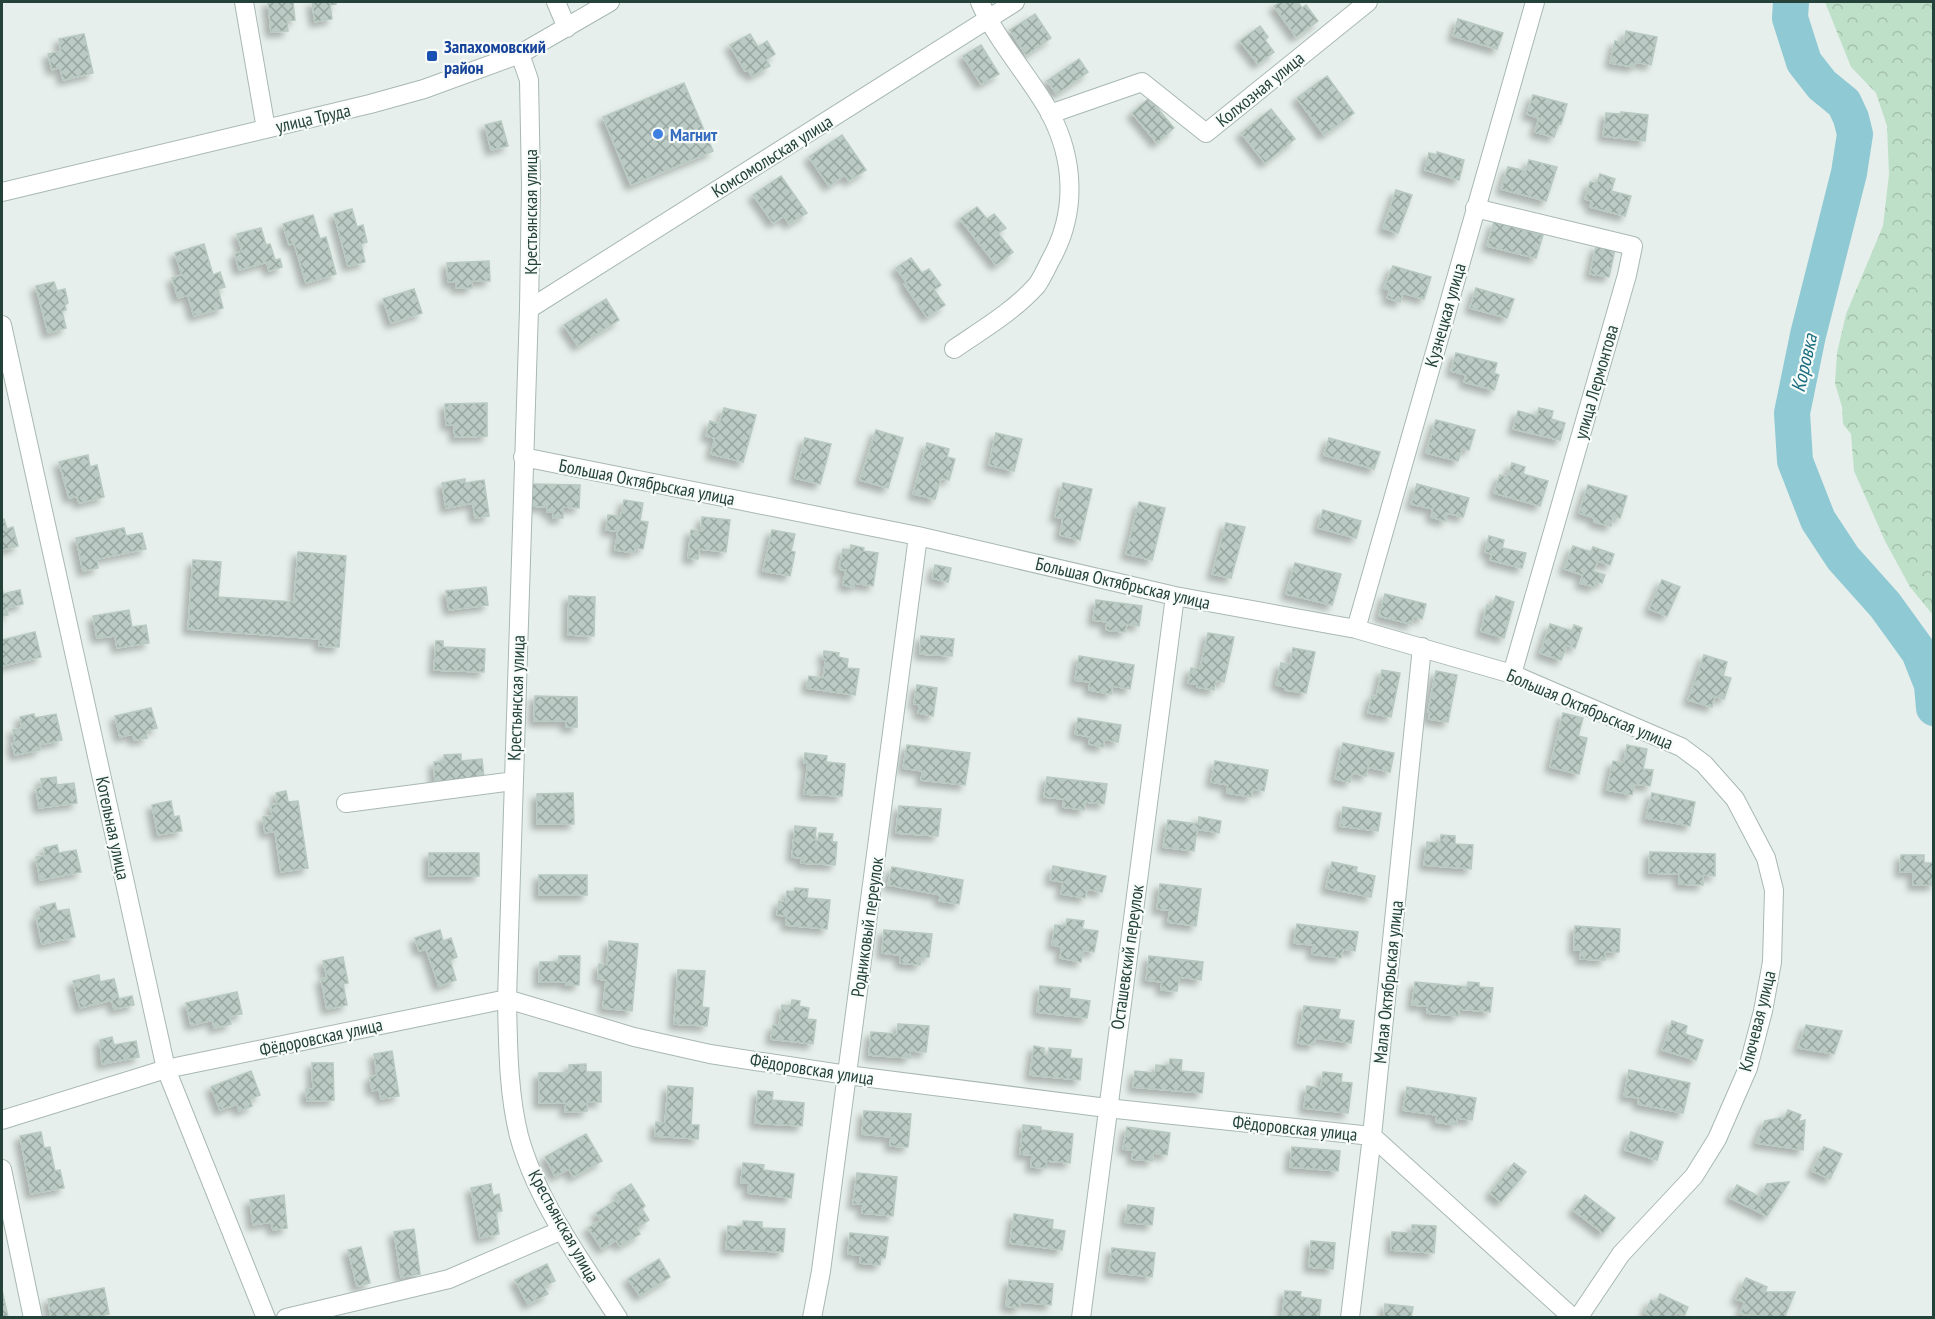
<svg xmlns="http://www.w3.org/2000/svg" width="1935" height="1319" viewBox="0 0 1935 1319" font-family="'PT Sans Narrow',sans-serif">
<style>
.forest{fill:url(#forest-crowns)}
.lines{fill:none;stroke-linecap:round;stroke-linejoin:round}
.river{stroke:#8ec9d4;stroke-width:36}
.building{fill:url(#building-cross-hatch);stroke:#b8c9c2;stroke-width:1.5;filter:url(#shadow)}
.minor-casing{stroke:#a8b8b2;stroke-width:20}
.minor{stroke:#fff;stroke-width:18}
.transit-dot{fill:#1a4fb4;stroke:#f7fbf9;stroke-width:2}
.shop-dot{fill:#3f7fe0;stroke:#f7fbf9;stroke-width:2}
.labels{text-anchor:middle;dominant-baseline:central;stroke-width:4.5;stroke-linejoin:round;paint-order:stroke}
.transit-label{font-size:18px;font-weight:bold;fill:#164399;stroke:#f7fbf9;text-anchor:start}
.street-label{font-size:18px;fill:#24423a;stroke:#f7fbf9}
.shop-label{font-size:18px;font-weight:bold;fill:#366cbe;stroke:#f7fbf9;text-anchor:start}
.water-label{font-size:20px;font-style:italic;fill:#1c6f80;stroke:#f7fbf9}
</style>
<defs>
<pattern id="forest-crowns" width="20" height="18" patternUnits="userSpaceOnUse" patternTransform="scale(1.5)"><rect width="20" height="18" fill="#bfe0c8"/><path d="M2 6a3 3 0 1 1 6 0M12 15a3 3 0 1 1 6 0" fill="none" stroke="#a4c1ad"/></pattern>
<pattern id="building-cross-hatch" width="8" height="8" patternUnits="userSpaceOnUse" patternTransform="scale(1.5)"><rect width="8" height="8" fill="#bbcac4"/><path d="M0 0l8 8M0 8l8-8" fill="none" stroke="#98a6a0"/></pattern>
<filter id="shadow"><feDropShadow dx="-5" dy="5" stdDeviation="3" flood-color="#0004"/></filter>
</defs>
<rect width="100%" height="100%" fill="#e6efeb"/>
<path class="forest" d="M1825,2h108v613l-23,-28 -25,-46 -31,-70 -3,-37 -8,-10 -1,-17 -7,-24 2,-30 9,-39 37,-88 6,-52 -2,-48 -11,-33 -25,-26z"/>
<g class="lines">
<path class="river" d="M1791,2l-1,16 14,44 18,23 22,18 7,15 4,16 -6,39 -41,162 -16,78 3,48 23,59 25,38 42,47 34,47 13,33 2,23"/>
</g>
<path class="building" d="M268,2h25l2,18 -8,1 1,10 -17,1z
M312,2h24v2l-6,1 2,14 -17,3z
M1281,2h17l4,6 4,-3 12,16 -22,16 -22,-31z
M1035,14l16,24 -25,17 -16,-25z
M1458,19l45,14 -6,16 -44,-13z
M1260,26l8,11 -3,3 9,12 -16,12 -18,-23z
M1626,31l31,6 -6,28 -16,-3 -1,5 -24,-4 5,-22 9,2z
M84,34l9,39 -30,7 -3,-13 -8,3 -4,-16 13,-3 -2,-12z
M750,34l8,13 9,-6 8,13 -9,6 4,6 -18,10 -4,-6 -3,1 -15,-26z
M981,45l18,29 -18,10 -18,-28z
M1079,59l9,13 -31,22 -10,-13z
M1327,76l27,37 -30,22 -27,-37z
M684,83l29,68 -82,34 -28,-68z
M1533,95l34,9 -6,20 -2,-1 -5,14 -19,-5 4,-14 -12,-4z
M1149,98l25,30 -17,15 -25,-30z
M1271,109l24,30 -30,24 -24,-30z
M1621,112l27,3 -3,26 -42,-5 3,-23 15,1z
M501,121l7,25 -17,4 -6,-25z
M842,135l24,35 -17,11 -4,-6 -16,11 -20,-29z
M1437,152l27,8 -5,20 -34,-10 4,-17 8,2z
M1529,160l28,7 -11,34 -45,-12 7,-22 18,4z
M1600,174l15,5 -4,12 20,5 -6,20 -35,-9 2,-6 -7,-2 5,-17 7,1z
M781,176l26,37 -18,11 -5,-8 -11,7 -20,-28z
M1396,190l16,5 -14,38 -15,-5z
M977,207l10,12 7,-5 12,14 -8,5 15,19 -17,13 -36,-46z
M352,209l5,18 6,-2 4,17 -6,2 4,18 -17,4 -14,-52z
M313,215l7,24 6,-2 10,37 -30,9 -12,-40 -5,2 -6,-21z
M1494,222l49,13 -7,23 -49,-12z
M261,228l5,17 4,-1 5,16 5,-1 2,8 -13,4 -2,-9 -28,8 -4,-16 7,-3 -5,-17z
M204,244l9,31 7,-3 5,15 -7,2 5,19 -29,8 -6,-21 -10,3 -6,-20 10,-3 -7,-22z
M1596,246l19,3 -6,28 -19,-3z
M911,258l11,15 7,-4 12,16 -7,5 11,15 -18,12 -23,-33 3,-1 -11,-15z
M489,261l1,20h-18v7h-16v-6h-8l-1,-19z
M1393,266l38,11 -7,22 -21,-6 -3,9 -13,-4 3,-8 -6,-2z
M54,282l3,9 8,-2 3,14 -3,2 1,5 -4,1 4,17 -18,5 -12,-47z
M1476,288l38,11 -7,19 -37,-10z
M414,289l8,24 -31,10 -8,-24z
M606,299l13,21 -41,26 -14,-21z
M1456,353l41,10 -3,10 5,2 -5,15 -30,-8 2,-7 -15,-4z
M487,403v33l-32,1 -1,-12h-8l-1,-21z
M724,408l32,7 -13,47 -32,-8 4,-16 -9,-2 4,-15 9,3z
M1539,408l14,3 -2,8 14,4 -5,17 -47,-11 5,-18 19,5z
M1436,420l39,10 -6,20 -7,-2 -4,13 -32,-8z
M876,430l27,8 -15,50 -28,-8z
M996,433l26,6 -8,32 -25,-6z
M805,438l26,6 -11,40 -25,-6z
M1329,438l51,14 -6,17 -50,-14z
M927,443l22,6 -2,8 8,2 -6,21 -8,-2 -6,21 -22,-5z
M88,455l2,12 7,-2 7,32 -25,6 -2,-7 -8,2 -10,-36z
M1512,463l13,4 -2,7 25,7 -8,25 -46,-13 6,-18 7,2z
M465,479v4l19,-3 5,36 -14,2 -2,-15 -27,5 -4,-25z
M1063,483l29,6 -12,51 -20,-5 3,-17 -8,-1z
M532,484l48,1 -1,23 -16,-1v11h-10v-6h-6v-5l-16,-1z
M1417,484l52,14 -6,19 -16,-4 -2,8 -14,-4 2,-8 -22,-5z
M1588,485l39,11 -7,22 -7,-2 -2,10 -17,-4 1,-4 -16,-5z
M624,500l19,3 -3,18 8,1 -5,27 -8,-1 -1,5 -19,-3 3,-19 -12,-1 2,-15 13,1z
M1139,502l26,6 -13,52 -26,-6z
M1323,510l38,11 -5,17 -38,-10z
M702,517l28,3 -4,32 -27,-3 -1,10 -10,-1 3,-28 10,1z
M4,519l3,10 6,-2 5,19 -16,4v-30z
M1226,523l19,4 -14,51 -19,-4z
M124,528l2,8 16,-3 4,16 -49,10 1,9 -15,3 -7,-33z
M772,530l23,4 -4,17 4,1 -5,24 -27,-5z
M1489,536l15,4 -2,8 24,5 -4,15 -32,-8 2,-6 -7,-2z
M851,545l13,3 -1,3 15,2 -5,33 -19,-3v4l-11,-2 3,-15 -7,-1 4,-20 7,1z
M1573,546l18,6 2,-5 21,7 -4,11 -12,-4 -5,10 12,4 -3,8 -6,-2 -2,6 -14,-4 3,-8 -19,-6z
M298,552l48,4 -7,91 -20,-1 1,-7 -132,-10 5,-69 28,2 -3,35 76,5z
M1295,563l46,11 -9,31 -46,-11z
M935,565l16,3 -3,14 -16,-4z
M1662,580l18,7 -13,29 -18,-7z
M2,586l1,8 17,-4 3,14 -17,4 2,7 -6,1z
M486,587l2,18 -39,5 -3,-19z
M1385,594l41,10 -4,15 -8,-3 -3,8 -32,-8z
M569,596l26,1 -1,39 -26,-1z
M1496,596l18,6 -10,36 -23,-7 6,-26 5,2z
M1096,600l46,6 -3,20 -12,-2 -2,8 -19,-2 1,-8 -14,-2z
M129,610l3,17 14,-2 3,18 -32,5 -2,-12 -18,2 -4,-22z
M1550,624l22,7 2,-6 8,3 -7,20 -8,-3 -6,15 -21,-7z
M35,632l6,25 -39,9v-26z
M1208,633l26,4 -10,45 -8,-2 -2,10 -17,-3v-3l-9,-1 3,-15 9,1z
M921,636l33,3 -2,17 -32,-2z
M436,641h7v6l42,2 -1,23 -50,-2z
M1293,648l22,4 -9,41 -21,-3v-3l-9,-2 5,-22 9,2z
M824,651l15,2 -1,4 10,2 -1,9 12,1 -4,26 -48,-7 2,-12 14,2 3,-19h-3z
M1704,655l23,7 -4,14 8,2 -7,21 -9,-3 -3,11 -24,-7z
M1079,656l55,9 -4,24 -18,-3 -1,8 -22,-4 1,-8 -15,-2z
M1382,670l18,3 -9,44 -23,-4 4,-17 4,1z
M1436,671l21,4 -9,47 -19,-3 1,-7h-2z
M917,685l20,3 -4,28 -15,-3 2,-8 -6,-1z
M535,696l42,1v30h-11v-6h-32z
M151,708l6,20 -11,3 1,7 -13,2 -2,-6 -12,3 -5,-21z
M1563,713l20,5 -5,18 9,2 -8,36 -29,-7z
M34,714l1,4 21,-4 6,26 -23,5 1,5 -25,5 -3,-12h3l-2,-13 9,-2 -2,-11z
M1078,718l43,7 -3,17 -14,-3 -1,8 -14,-3 1,-7 -15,-3z
M1343,743l51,10 -4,19 -22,-5 -2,9 -14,-3 -2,9 -15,-3z
M907,745l63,8 -5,32 -44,-5 2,-9 -20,-3z
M1627,745l20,4 -4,20 10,1 -3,16 -15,-2 -3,11 -25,-5 6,-29 11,2z
M805,753l22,3 -1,6 19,2 -3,32 -38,-2 4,-31h-4z
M461,754v7l21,-2 2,20 -49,3 -1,-20h10v-7z
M1215,761l53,9 -4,21 -11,-2 -2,8 -24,-4 1,-8 -17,-3z
M56,777l1,8 17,-2 3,20 -38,5 -3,-20 6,-1 -1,-8z
M1047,777l60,7 -3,20 -19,-2 -1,8 -21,-3 1,-8 -20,-2z
M286,791l2,11 10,-1 10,67 -27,4 -6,-41 -10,2 -2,-16 9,-1 -1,-11 6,-1 -1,-11z
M573,793l1,31h-37v-30z
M1652,793l43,9 -5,24 -44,-8z
M171,801l3,16 5,-1 3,15 -24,4 -6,-30z
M899,806l42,3 -3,27 -42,-3z
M1343,807l38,6 -3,18 -38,-5z
M1199,817l22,4 -2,12 -22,-4 -3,22 -31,-4 5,-27 30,4z
M795,826l21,2 -1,12 3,1 1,-8 14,1 -1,8h5l-2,23 -34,-2 1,-5 -10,-1z
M1441,835l14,1v8l18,1 -2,24 -47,-4 3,-23 13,1z
M57,845l2,8 17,-3 5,22 -41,8 -4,-23 9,-1 -1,-8z
M1650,852l65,2v22l-12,-1v10l-24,-1v-10l-30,-1z
M429,853h50v23h-50z
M1901,855h23v8h10v22h-21v-13h-13z
M1332,862l25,5 -1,5 19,4 -4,21 -45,-9z
M1053,866l53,10 -4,16 -15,-3 -2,9 -24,-4 2,-12 -13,-2z
M892,867l71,13 -4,24 -20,-3 2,-6 -53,-10z
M539,875h48v20h-48z
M1160,884l41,5 -5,37 -28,-4 2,-12 -13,-1z
M795,888l13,1 -1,9 23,2 -3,29 -41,-4 1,-9 -10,-1 2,-14 7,1 1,-11 7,1z
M55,903l2,8 12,-2 6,28 -33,7 -6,-28 6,-1 -2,-8z
M1067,919l17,2 -2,8 16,2 -4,21 -11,-2 -2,12 -21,-4 2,-11 -10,-2 3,-20 11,1z
M1297,924l61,8 -3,19 -12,-2 -2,9 -29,-4 1,-9 -19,-2z
M1575,926l45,3 -1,23h-14v8l-25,-1 1,-9h-7z
M440,930l3,11 8,-3 6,19 -7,3 6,20 -17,6 -13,-37 -7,2 -4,-13z
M884,930l48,4 -3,23h-8l-1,8 -20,-2v-8l-18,-2z
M609,941l29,3 -6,67 -29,-3 3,-28 -8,-1 1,-15 8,1z
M559,956h21l-1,29h-13v-3h-27l1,-20h18z
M1149,956l54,6 -2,18 -22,-3 -2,14 -16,-1 1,-8 -16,-2z
M343,957l5,26 -5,1 4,21 -20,4 -6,-30 6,-2 -4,-16z
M678,970l27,1 -3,36 7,1 -2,18 -33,-2z
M99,975l1,7 14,-3 5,20 13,-3 2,9 -20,4 -2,-9 -32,8 -7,-27z
M1415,982l53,5v-5l11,1v4l14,1 -3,24 -31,-3 -1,7 -31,-3 1,-7 -16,-1z
M1040,986l30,3 -1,9 21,3 -3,17 -50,-6z
M237,992l5,22 -13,2 2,8 -17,4 -1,-8 -22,5 -5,-22z
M792,1000l8,1 -1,5 10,2 -2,11 9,1 -3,24 -42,-5 2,-14 6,1 3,-21 9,1z
M1304,1006l36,4 -2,9 16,2 -3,22 -36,-5 -1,7 -16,-2z
M1672,1021l15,5 -2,8 18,6 -7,20 -34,-10z
M898,1024l31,2 -3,26 -16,-1v7l-41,-3 2,-23 26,2z
M1806,1025l36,6 -8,23 -36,-6z
M112,1037l2,8 22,-4 3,16 -37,7 -2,-24z
M1034,1046l10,2v7l5,1v-8l22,2 -1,8 12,1 -2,21 -50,-5z
M392,1051l7,45 -18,3 -2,-10 -7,2 -2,-14 7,-2 -3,-21z
M1170,1059l12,1 -1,11 23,2 -2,20 -69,-6 2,-16 20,2 1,-8 13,1z
M312,1063h21l1,37 -27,1 -1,-12h7z
M586,1064v8h15v30h-14v9l-22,1 1,-9h-27v-30h30v-8z
M1629,1070l61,13 -7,30 -45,-9 1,-6 -15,-2z
M251,1071l9,24 -10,4 2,7 -13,5 -2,-7 -17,6 -9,-23z
M1323,1072l19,2 -1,8 11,1 -4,30 -44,-5 3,-22 14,2z
M668,1086l25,2 -2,37h8l-1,14 -43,-3 1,-14 9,1z
M1407,1087l69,11 -4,22 -15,-2 -1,7 -20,-3 1,-7 -34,-5z
M758,1091l15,1 -1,8 32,3 -2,23 -47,-3z
M1788,1110l13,5 -3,7 7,-2 -2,30 -47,-7 9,-22 20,-4z
M864,1111l47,3 -3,33 -18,-1 1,-9 -29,-3z
M1023,1125l18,2v3l32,4 -3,29 -24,-2v7l-15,-1 1,-12 -12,-1z
M1127,1127l43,6 -3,22 -14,-2 -1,8 -20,-2 1,-9 -10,-1z
M41,1132l3,16 6,-1 5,24 5,-1 4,18 -33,6 -11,-58z
M1631,1132l32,10 -6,18 -32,-10z
M586,1134l16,27 -29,16 -4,-8 -14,7 -10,-19z
M1292,1147l48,4 -2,20 -48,-4z
M1824,1147l18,7 -12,25 -18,-8z
M743,1163l21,2 -1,5 31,4 -3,24 -43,-5 1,-10h-8z
M1514,1163l12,9 -25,30 -11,-9z
M857,1173l40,4 -4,39 -31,-3 1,-9h-10z
M1789,1182l-22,34 -37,-18 7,-13 23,12 7,-13z
M491,1184l2,12 6,-2 3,17 -6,1 3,22 -19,4 -9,-50z
M631,1184l14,22 -3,3 7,11 -13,8 4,6 -20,12 -4,-6 -14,9 -14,-21 13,-8 -5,-7 24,-15 -3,-5z
M284,1195l3,33 -14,2 -2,-8 -18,3 -3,-25z
M1585,1195l30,23 -12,15 -30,-23z
M1128,1205l26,3 -2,17 -27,-3z
M1014,1214l39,6 -1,9 13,2 -3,19 -52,-7z
M743,1221l19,1v6l23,1 -2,23 -57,-3 2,-23 15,1z
M1412,1225l24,1 -2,27 -43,-3 1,-18 20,1z
M414,1229l6,45 -19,3 -7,-45z
M850,1233l38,4 -3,21 -4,-1 -1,8 -20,-2 1,-8 -13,-1z
M1311,1241l24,2 -2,26 -24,-2z
M361,1247l9,36 -13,3 -9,-36z
M1112,1248l43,5 -3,24 -43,-5z
M659,1259l11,18 -30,19 -12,-17z
M547,1264l8,17 -11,5 4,8 -20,10 -13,-24z
M1746,1278l21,9 -2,5h30l-11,26 -44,-4 5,-12 -9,-3z
M1009,1280l44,4 -2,21 -31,-3 -1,6 -13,-2z
M104,1288l5,26 -18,4h-40l-3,-19z
M2,1290l6,27 -4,1h-2z
M1285,1291l16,1 -1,5 21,3 -2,18h-37z
M1660,1294l28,13 -4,9 -7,-4 -3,6h-26l1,-3 -4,-2 6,-13 5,3z
M1385,1304l28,3 -2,11h-27z"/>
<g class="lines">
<g class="minor-casing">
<path id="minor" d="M244,2l22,127
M556,2l11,26
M520,54l9,26 2,105 -2,124 -22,690c1,45 1,93 12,137 18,66 62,124 99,182
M1050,114l92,-32 64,51 162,-131
M2,192l368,-88 54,-15 96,-35 90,-52
M1475,208l158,38 -6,29 -115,399
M529,309l486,-307
M2,325l164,744 100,249
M954,349c29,-20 60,-38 83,-64 5,-7 9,-16 13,-24 27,-47 25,-100 0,-148 -21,-38 -53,-71 -70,-111
M523,457l395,79 257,60 181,33 156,45 169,73 23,17 31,35 31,59 8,32 -2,72 -9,49 -15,57 -31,71 -23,37 -73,78 -43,64
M1356,629l179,-627
M346,803l168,-22
M2,1120l164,-51 341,-70 127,38 76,17 137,21 260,33 265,28 201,182
M2,1169l31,149
M286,1318l163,-39 113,-49
M812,1318l9,-47 97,-735
M1081,1318l94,-722
M1350,1318l22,-182 50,-489"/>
</g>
<use href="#minor" class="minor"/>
</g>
<rect class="transit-dot" x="426" y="50" width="12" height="12" rx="3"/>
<circle class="shop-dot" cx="658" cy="134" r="6"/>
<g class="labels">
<g class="transit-label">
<text x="444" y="46">Запахомовский<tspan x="444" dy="21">район</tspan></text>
</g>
<g class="street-label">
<text transform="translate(1260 89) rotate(-39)">Колхозная улица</text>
<text transform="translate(313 118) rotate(-13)">улица Труда</text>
<text transform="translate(772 156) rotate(-32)">Комсомольская улица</text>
<text transform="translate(530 212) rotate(-90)">Крестьянская улица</text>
<text transform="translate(1445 315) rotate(-74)">Кузнецкая улица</text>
<text transform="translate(1596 382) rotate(-74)">улица Лермонтова</text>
<text transform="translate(647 482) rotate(11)">Большая Октябрьская улица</text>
<text transform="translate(1123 583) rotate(13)">Большая Октябрьская улица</text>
<text transform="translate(516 698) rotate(-88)">Крестьянская улица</text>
<text transform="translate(1590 709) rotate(23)">Большая Октябрьская улица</text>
<text transform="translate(113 828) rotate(78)">Котельная улица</text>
<text transform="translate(867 927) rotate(-82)">Родниковый переулок</text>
<text transform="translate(1127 957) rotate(-82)">Осташевский переулок</text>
<text transform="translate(1388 982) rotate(-84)">Малая Октябрьская улица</text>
<text transform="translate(1757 1021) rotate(-76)">Ключевая улица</text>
<text transform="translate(321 1037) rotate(-12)">Фёдоровская улица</text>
<text transform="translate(812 1069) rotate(9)">Фёдоровская улица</text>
<text transform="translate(1295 1128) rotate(6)">Фёдоровская улица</text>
<text transform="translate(564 1226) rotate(61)">Крестьянская улица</text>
</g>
<g class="shop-label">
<text x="670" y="134">Магнит</text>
</g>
<g class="water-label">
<text transform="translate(1804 363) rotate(-77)">Коровка</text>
</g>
</g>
<rect width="1935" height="1319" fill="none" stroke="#24423a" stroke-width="6"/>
</svg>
